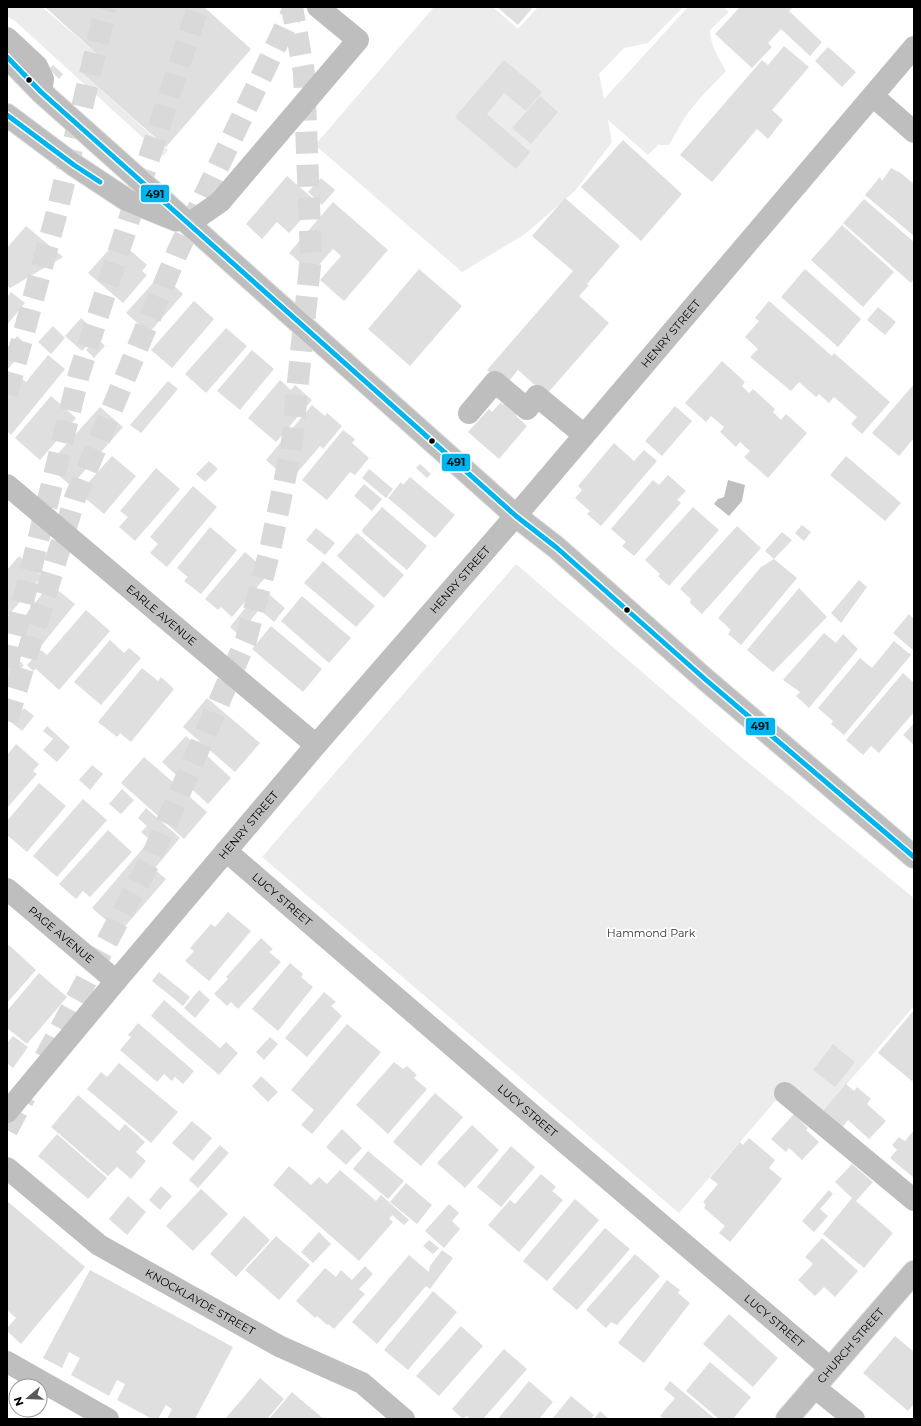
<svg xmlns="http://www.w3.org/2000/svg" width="921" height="1426" viewBox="0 0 921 1426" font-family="Montserrat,sans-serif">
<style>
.green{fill:#ececec}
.water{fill:#bfbfbf}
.building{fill:#dfdfdf}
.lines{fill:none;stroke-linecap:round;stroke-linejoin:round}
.highway-tunnel{stroke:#d9d9d9;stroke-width:22;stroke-dasharray:22 11;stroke-linecap:butt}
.major-casing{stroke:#dbdbdb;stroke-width:24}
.minor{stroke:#bebebe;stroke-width:22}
.major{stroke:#bebebe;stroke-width:22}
.bus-1-casing{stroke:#fff;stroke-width:8}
.bus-1{stroke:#00b5ef;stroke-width:5}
.bus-dot{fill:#000;stroke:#fff;stroke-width:1.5}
.labels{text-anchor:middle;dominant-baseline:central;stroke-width:3.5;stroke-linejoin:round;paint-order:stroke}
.street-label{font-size:11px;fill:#000;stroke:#fff}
.park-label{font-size:11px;fill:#333;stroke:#fff}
.line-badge{stroke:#fff;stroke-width:1.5}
.pale-badge-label{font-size:11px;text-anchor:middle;font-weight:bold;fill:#111}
</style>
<rect width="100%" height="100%" fill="#fff"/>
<path class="green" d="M7,7h35l54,46 -16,18 88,79 -5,6 -148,-135 -8,-5z
M434,7h59l25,22 20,-22h145l-35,36 -24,5 -25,26 5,25 84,-92h35l6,5 -19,18c0,14 9,29 16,41l-26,27 -15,19 -16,28h-11l-10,10 -40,-35 4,22 -37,49 -50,43 -63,38 -147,-127z
M516,564l224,192 174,142v108l-92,107 -33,-28 -110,128 -417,-356z"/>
<path class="water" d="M728,480l17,5 -3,16 -13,15 -15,-12 4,-5 6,-2z"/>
<path class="building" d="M45,7h159l47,42 -85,98 -86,-76 16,-18z
M497,7h36l-15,18z
M740,7h53l-4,4 33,31 -12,14 -29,-27 -13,14 4,4 -20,21 -37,-34z
M784,46l25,21 -37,43 11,10 -15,19 -11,-10 -45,53 -32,-27 82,-95 6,5z
M828,47l28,25 -14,15 -27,-26z
M504,60l38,32 -16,19 -22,-18 -17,21 43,38 -14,17 -61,-52z
M53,65l10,9 -4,5 -10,-10z
M540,96l18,16 -27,32 -19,-16z
M623,140l59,54 -41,47 -60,-54z
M891,168l7,4v-1l16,13v52l-49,-41 15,-18 2,4z
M287,176l30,26 -28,31 -12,-11 -15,17 -16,-15z
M321,178l14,12 -13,15 -14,-13z
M565,198l55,48 -33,38 2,1 -10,11 30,27 -63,72 -28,-25 -13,16 -18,-16 86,-99 -41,-35z
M864,199l50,43v37l-3,4 -68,-60z
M333,202l55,48 -44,51 -24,-21 21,-24 -8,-7 -21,24 -23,-20z
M842,225l52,47 -31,35 -52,-47z
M26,226l37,31 -53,31 -3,-3v-37z
M121,242l26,23 -5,6 5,4 -24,28 -35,-30 27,-30 3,3z
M419,269l43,37 -52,60 -42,-37z
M805,269l56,50 -23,28 -57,-50z
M161,274l22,20 -34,39 -23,-20z
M11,292l14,11 -18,22v-28z
M194,301l20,18 -42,49 -21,-18z
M769,301l63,55 2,-3 56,49 -28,32 -11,-10 6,-7 -23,-20 -5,6 -10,-9 -3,3 -17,-15 -8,9 -41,-34 8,-8 -13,-12 14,-16 -4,-3z
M878,307l18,15 -11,13 -18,-15z
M81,318l17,16 -16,17 -17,-15z
M53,326l12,12 -14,16 -13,-12z
M226,328l21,18 -41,47 -21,-19z
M17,336l11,10 -21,24v-22z
M97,338l8,8 -11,12 -8,-8z
M252,350l22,19 -34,41 -23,-19z
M48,355l17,14 -54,66 -4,-4v-46l9,-11 10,8z
M722,361l23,21 -3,4 7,7 4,-4 22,20 -2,3 8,8 5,-6 21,19 -39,45 -24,-21 6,-6 -10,-9 -4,5 -16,-15 4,-5 -13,-11 -5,6 -21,-19z
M280,380l11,10 4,-5 17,15 -36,42 -28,-24z
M168,381l10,8 -37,44 -11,-8z
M914,384v54l-15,18 -27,-23z
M51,396l25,22 -36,42 -25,-22z
M501,402l2,3 2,-2 12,11 -1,2 11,10 -28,33 -31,-27 21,-23 3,3z
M312,405l13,11 2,-3 15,13 -19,23 -3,-3 -30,35 -24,-21z
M675,406l17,15 -30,35 -17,-15z
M100,407l23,20 -52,59 -15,-13 7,-7 -9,-8z
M343,430l12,9 -3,4 17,15 -14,17 -5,-3 -23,28 -25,-20z
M614,443l20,18 10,-11 13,11 -56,65 -14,-12 3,-3 -15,-13 7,-8 -4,-4z
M112,456l24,20 -32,38 -25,-21z
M846,456l55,47 -16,18 -55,-46z
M209,461l9,8 -13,13 -9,-8z
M420,464l11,10 -4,4 -11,-10z
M156,468l24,21 -45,52 -16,-14 9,-10 -8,-6z
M369,469l24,20 -7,9 -24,-20z
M668,475l18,16 -9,9 4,3 -47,53 -12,-10 4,-4 -15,-13 42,-49 6,5z
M410,477l45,38 -20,23 -47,-40 13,-16 2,3z
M364,484l18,15 -10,12 -18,-15z
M193,486l24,21 -50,60 -17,-14 8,-9 -8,-7z
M382,507l45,39 -20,24 -44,-37 -1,-3z
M693,507l26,23 -50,56 -11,-10 2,-2 -15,-14z
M802,525l9,7 -7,9 -9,-8z
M737,526l24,22 -59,66 -12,-11 1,-4 -11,-10z
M210,527l27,23 -36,44 -17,-13 4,-4 -11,-9z
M316,528l19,15 -10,12 -19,-15z
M782,532l10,8 -18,19 -9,-8z
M357,533l47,42 -20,23 -47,-42z
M245,552l24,21 -37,44 -11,-10 -3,3 -13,-11z
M19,556l23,20 -35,41v-47z
M774,559l23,19 -56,67 -13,-11 3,-4 -13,-12 43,-51z
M323,561l52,45 -19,21 -52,-44z
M859,580l8,7 -26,36 -10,-10z
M50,584l25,20 -38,47 -15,-13 5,-6 -9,-8z
M799,588l28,29 -54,55 -26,-22z
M263,589l22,19 -11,14 -22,-19z
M302,596l49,42 -22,25 -48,-42z
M249,603l9,8 -19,24 -9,-8z
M86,610l24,21 -51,59 -23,-21 -3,2 -6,-6 14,-15 6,5z
M909,614l5,5v32l-21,-18z
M271,626l51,43 -19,23 -51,-43z
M824,633l12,10 7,-9 15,15 -49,59 -13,-12 4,-4 -17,-12z
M110,640l14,13 5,-5 12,10 -40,47 -27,-23z
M894,641l17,14 -67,80 -13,-11 2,-3 -15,-13 42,-50 12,10z
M13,655l11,10 -17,18v-21z
M142,668l16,13 3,-4 13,12 -43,53 -11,-9 -3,4 -19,-15z
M903,673l11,10v29l-35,41 -8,-7 -8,9 -17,-15z
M207,698l53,45 -25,29 -52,-45z
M24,708l10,8 -12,15 -10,-8z
M914,723v22l-11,-10z
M47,726l23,21 -13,15 -14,-12 10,-11 -10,-8z
M186,736l45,42 -23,26 -46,-42z
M16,744l23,20 -6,7 4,3 -30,34v-53z
M144,757l63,55 -23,27 -63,-56z
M92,765l11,9 -13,16 -11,-10z
M39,783l27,23 -39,46 -20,-17v-14z
M122,789l12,11 -13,14 -12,-10z
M83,799l24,21 -50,57 -24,-21z
M146,808l34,30 -26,31 12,10 -46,53 -28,-24 58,-68 -9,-8 6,-6 -9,-8z
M108,830l24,22 -42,45 -7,-6 -7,8 -17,-15z
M228,912l23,19 -42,50 -24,-20 9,-10 -4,-3 21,-24 4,3z
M261,938l12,11 -4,3 12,10 -43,47 -7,-7 -4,4 -13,-12 14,-15 -2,-2z
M9,945l27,25 -29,33v-55z
M290,963l13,11 -2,3 12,10 -35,44 -26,-22z
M159,972l31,25 -7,9 -31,-25z
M39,973l28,24 -40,47 -20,-16v-17z
M199,990l11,10 -15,18 -11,-10z
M324,992l12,10 -5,4 11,10 -35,41 -22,-19z
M164,1000l56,48 6,-6 12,11 -19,22 -68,-59z
M914,1010v69l-2,2 -34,-28z
M138,1023l56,48 -11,13 -8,-7 -3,4 -8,-7 -7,8 -37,-32 11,-13 -3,-2z
M347,1024l34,28 -69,82 -11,-9 13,-15 -23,-20z
M13,1036l15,11 -15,21 -6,-5v-20z
M270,1037l8,7 -14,16 -8,-8z
M833,1044l22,18 -20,25 -22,-17z
M394,1062l9,7 4,-3 10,9 -3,3 13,11 -39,45 -32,-29z
M119,1063l59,49 -27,31 -64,-54 14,-17 6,5z
M261,1076l17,16 -10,10 -16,-16z
M846,1084l8,7 3,-4 14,12 -4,5 19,17 -17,18 -21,-19 -6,8 -19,-17z
M435,1093l28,24 -42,49 -28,-24z
M78,1095l41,36 6,-7 20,18 -9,10 10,9 -15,18 -14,-12 -9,9 -57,-49z
M794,1114l14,14 -2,2 13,12 -17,18 -13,-12 -3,4 -15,-13z
M192,1121l20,17 -19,23 -21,-18z
M472,1125l27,25 -34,38 -28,-25z
M342,1129l20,19 -16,17 -20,-18z
M914,1130v48l-24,-20 7,-8 -5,-5 7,-8 6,4z
M57,1134l50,44 -19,21 -50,-43z
M749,1138l26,22 -6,8 13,11 -52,63 -11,-9 6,-7 -21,-18 2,-3 -3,-3 15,-18 -8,-6 30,-36 3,3z
M220,1145l9,8 -31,35 -9,-8z
M511,1146l24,21 -34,40 -24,-20z
M368,1151l36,30 -16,18 -35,-30z
M852,1164l21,18 -17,19 37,32 -29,35 -41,-34 29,-36 -17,-16z
M289,1166l22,19 8,-8 8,7 13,-14 36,31 5,-6 28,25 -5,5 -12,-10 -3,4 4,3 -34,39 -86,-76z
M541,1174l15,13 -4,4 11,9 -44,52 -31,-27 22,-25 5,4z
M406,1183l26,22 -15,19 -27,-22z
M161,1186l11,10 -12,14 -11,-10z
M201,1189l27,25 -35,37 -27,-25z
M829,1190l4,4 -13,15 8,7 -14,16 -12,-11z
M128,1196l18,16 -19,23 -18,-16z
M575,1199l24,21 -52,61 -24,-20z
M7,1201l78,66 -64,77 -14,-13v-3l9,-10 -9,-8z
M449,1204l10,9 -7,8 8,8 -16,19 -19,-17z
M244,1216l26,24 -34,37 -26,-23z
M605,1228l25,21 -53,61 -25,-21z
M319,1232l12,12 -18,19 -12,-11z
M276,1236l34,29 -31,35 -34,-30z
M822,1238l36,33 -23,26 -11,-10 -9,9 -17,-16 15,-16 -8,-7z
M429,1240l10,8 -6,6 -10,-8z
M442,1250l11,8 -23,31 -4,-3 -49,58 -25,-22 57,-67 20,17 1,-6z
M635,1254l25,22 -43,49 -6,-3 -5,6 -20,-18z
M365,1266l8,8 -14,15 6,5 -31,35 -6,-5 -1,1 -10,-9 -2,2 -19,-17 29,-33 11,9 5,-7 11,10z
M90,1270l143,77 -38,72h-28l5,-10 -6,-4 -8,14h-6l-35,-19 8,-16 -8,-4 -8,16 -38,-21 9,-17 -11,-6 -7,16 -19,-10z
M667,1280l13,10 -2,3 12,10 -46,60 -26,-20z
M433,1291l24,21 -49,58 -24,-20z
M729,1314l49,44 -25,29 -50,-43z
M461,1326l22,20 -44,50 -23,-20z
M895,1336l19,16v52l-6,7 -45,-38z
M504,1349l23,20 -44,50h-13l-3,-3 -4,3 -11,-10z
M710,1362l41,35 -18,22h-14l-33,-28z
M260,1378l24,21 -17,20h-42z
M529,1381l24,21 -14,17h-41z
M670,1381l45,38h-51l-4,-3 15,-18 -11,-9z
M292,1392l8,7 24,20h-55z
M571,1396l23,19 -3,4h-39z
M600,1411l9,8h-15z"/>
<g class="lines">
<path class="highway-tunnel" d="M7,394l50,-182 49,-205
M7,667l72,-293 119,-367
M7,721l68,-223 102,-245 117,-245
M45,1058l105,-197 96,-221 24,-90 21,-100 20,-194 -7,-183 -12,-66
M7,1130l18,-34"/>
<g class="major-casing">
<g id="major">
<path d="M7,57l34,35 475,424 41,32 149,132 208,177"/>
<path d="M7,115l67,50 53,35 49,20"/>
<path id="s6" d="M787,1419l127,-147"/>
</g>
</g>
<g class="minor">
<path d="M7,38l30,28 6,13 -2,13"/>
<path d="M873,96l41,36"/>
<path d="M192,227l5,-9 23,-16 138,-162 -40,-33"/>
<path d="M469,413l26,-31 32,27 10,-13 47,39"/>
<path id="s1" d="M7,485l309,260"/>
<path id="s2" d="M226,851l303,261 301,256"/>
<path id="s3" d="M7,889l109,92"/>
<path d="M785,1093l129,107"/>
<path id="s4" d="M7,1112l109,-131 200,-236 215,-247 383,-451"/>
<path id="s5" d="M7,1168l92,77 180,101 83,37 42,36"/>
<path d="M7,1362l101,57"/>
<path d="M814,1387l40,32"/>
</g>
<use href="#major" class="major"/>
<g class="bus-1-casing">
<path id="bus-1" d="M7,57l34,35 475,424 41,32 149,132 208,177
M7,115l67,50 26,17"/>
</g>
<use href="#bus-1" class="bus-1"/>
</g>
<g class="bus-dot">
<circle cx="29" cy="80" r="3.5"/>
<circle cx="432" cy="441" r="3.5"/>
<circle cx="627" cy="610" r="3.5"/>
</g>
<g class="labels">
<g class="street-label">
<text stroke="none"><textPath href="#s4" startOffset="1023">HENRY STREET</textPath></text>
<text stroke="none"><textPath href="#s4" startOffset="699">HENRY STREET</textPath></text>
<text stroke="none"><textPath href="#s1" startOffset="202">EARLE AVENUE</textPath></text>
<text stroke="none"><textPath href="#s4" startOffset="375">HENRY STREET</textPath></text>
<text stroke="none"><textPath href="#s2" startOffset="74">LUCY STREET</textPath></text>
<text stroke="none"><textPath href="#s3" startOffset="71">PAGE AVENUE</textPath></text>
<text stroke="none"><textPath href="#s2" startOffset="398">LUCY STREET</textPath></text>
<text stroke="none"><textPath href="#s5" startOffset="236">KNOCKLAYDE STREET</textPath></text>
<text stroke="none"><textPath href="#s2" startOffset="722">LUCY STREET</textPath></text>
<text stroke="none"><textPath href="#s6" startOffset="97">CHURCH STREET</textPath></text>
</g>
<g class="park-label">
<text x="651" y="933">Hammond Park</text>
</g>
</g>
<g class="line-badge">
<rect x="140" y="184" width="30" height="19" rx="4" fill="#00b5ef"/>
<rect x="441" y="453" width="30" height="19" rx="4" fill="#00b5ef"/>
<rect x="745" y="717" width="31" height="19" rx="4" fill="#00b5ef"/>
</g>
<g class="pale-badge-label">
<text x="155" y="198">491</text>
<text x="456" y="466">491</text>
<text x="760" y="730">491</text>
</g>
<rect width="921" height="1426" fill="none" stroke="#000000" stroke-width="16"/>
<g transform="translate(28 1398) rotate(251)"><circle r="19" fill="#ffffff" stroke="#999999"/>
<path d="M0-3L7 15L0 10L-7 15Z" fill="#595959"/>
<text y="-6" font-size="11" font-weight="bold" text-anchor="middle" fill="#000000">N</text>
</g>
</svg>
